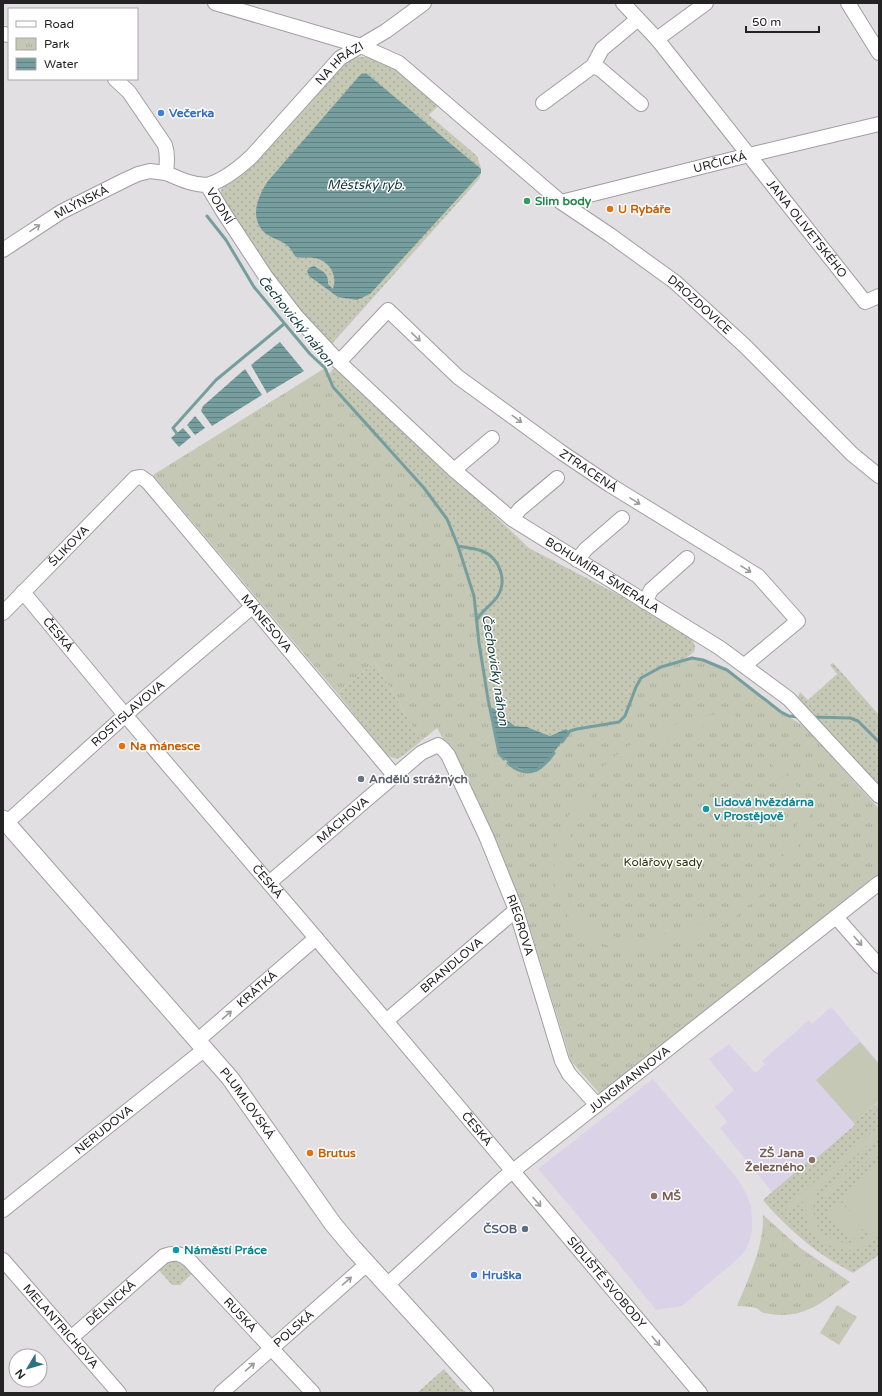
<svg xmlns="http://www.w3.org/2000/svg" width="882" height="1396" viewBox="0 0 882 1396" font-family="'Varela Round',sans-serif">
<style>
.commercial{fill:#dad2e7}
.grass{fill:url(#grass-dots)}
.park{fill:url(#park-tufts)}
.pitch{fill:#c4c8b5;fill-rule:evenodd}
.water{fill:url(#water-rules)}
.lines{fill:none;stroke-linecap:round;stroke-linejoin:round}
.stream{stroke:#779e9f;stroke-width:3}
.minor-casing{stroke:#a09ea1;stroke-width:16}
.major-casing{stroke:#a09ea1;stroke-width:19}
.minor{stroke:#fff;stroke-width:14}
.major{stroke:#fff;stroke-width:17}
.oneway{stroke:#9c9c9c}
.shop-dot{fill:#3f7fe0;stroke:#fff;stroke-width:1.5}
.leisure-dot{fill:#2e9e5b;stroke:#fff;stroke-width:1.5}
.food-dot{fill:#e8710a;stroke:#fff;stroke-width:1.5}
.worship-dot{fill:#6b7280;stroke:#fff;stroke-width:1.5}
.culture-dot{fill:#0f9aa8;stroke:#fff;stroke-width:1.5}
.education-dot{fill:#8d6e63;stroke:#fff;stroke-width:1.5}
.service-dot{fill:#5c6f8a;stroke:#fff;stroke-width:1.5}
.labels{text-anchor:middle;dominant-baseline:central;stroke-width:3;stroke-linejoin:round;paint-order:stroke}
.street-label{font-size:12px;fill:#242324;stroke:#fff}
.shop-label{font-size:12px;font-weight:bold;fill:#366cbe;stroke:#fff;text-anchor:start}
.leisure-label{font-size:12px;font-weight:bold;fill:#27864d;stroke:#fff;text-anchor:start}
.food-label{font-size:12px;font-weight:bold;fill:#c56008;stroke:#fff;text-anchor:start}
.worship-label{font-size:12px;font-weight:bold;fill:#5b616d;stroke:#fff;text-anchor:start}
.culture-label{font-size:12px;font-weight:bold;fill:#0d838f;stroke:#fff;text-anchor:start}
.park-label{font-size:12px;fill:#2b3200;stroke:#fff}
.education-label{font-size:12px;font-weight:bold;fill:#785e54;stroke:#fff;text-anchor:end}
.service-label{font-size:12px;font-weight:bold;fill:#4e5e75;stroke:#fff;text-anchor:end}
.water-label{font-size:13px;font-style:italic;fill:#143b3b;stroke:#fff}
</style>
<defs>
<pattern id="grass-dots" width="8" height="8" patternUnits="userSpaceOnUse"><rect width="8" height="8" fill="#c4c8b5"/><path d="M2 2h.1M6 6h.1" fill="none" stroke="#a8ac9c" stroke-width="1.8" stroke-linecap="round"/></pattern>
<pattern id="park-tufts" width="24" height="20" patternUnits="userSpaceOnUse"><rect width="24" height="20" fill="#c4c8b5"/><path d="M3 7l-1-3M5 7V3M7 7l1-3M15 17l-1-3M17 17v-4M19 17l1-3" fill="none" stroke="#a8ac9c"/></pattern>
<pattern id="water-rules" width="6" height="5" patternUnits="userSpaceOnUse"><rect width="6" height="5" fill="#779e9f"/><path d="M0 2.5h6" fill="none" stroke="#618081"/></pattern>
</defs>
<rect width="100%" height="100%" fill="#e2dfe2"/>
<path class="commercial" d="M831,1007l48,56v192h-57l-29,-25 -20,-18 -10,-12 9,-8 -52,-64 7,-6 -12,-15 19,-17 -25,-31 20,-15 26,29 10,-8 -3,-4 47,-41 3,4z
M653,1079l84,99 9,15 5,13 1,12v12l-4,16 -6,9 -60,51 -26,4 -43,-53 -75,-88z"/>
<path class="grass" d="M358,57h12l28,13 41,35 -10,10 48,41 4,12 -1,10 -150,168 -53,-62 -57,-90 2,-7 3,-4 111,-112 10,-9z
M326,355l203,193 88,46 73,44c5,4 6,9 4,14l-11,8 -22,7 -20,11 -16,38 -6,6 -50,8 -2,-1 -17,7 -23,-9 -12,-1 -7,-5 -7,-8 -8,-5h-2l-14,-78 -3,-34 -16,-50 -11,-27 -23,-31 -93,-104 -3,-9 6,-7 -10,-11z
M375,662l46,79 -17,14 -7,4 -7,-2 -5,-4 -48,-60z
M833,663l46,52v75l-79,-86 -2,-7 2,-5 8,8 29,-26 -7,-9z
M879,1102v153l-26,18c-10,-6 -20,-11 -30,-18 -22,-15 -43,-35 -60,-55l49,-42 2,2 41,-35 -1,-2z
M169,1260h12l14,11 -15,14h-8l-14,-16z
M444,1369l17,20 7,4h-51z"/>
<path class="park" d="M325,368l8,19 91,101 23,31 11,27 16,50 5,47 9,56 11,54 12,12 17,7 35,-32 7,-9 7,-2 42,-7 6,-6 11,-29 5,-9 20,-11 18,-6 19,-3 16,6 19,10 42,34 30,19 74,82v69l-269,212 -11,3 -28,-32 -48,-155 -60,-132 -26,-46 -16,13 -46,-79 -38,31 -184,-218z
M763,1215l36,32 51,35c-29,21 -47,39 -86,31 -4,-1 -5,-4 -8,-5 -5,-2 -13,-1 -19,-2 12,-29 27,-60 26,-91z
M837,1305l20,12 -18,28 -19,-12z"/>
<path class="pitch" d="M732,712l81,93 -10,33 -12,22 -24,29 -35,31 -20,10 -34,12 -19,5h-48l-20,-9 -20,-18 -11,-18 -7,-22 3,-33 8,-24 22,-37 15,-18 22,-19 40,-21 39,-12zM732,721l4,2 68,78c-6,19 -10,41 -22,56 -14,18 -31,36 -49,49 -26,19 -66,30 -97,31 -5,1 -10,1 -15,1 -10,-2 -22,-7 -31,-13 -61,-48 -4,-139 45,-172 29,-20 64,-26 97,-32z
M860,1042l19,22v37l-25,22 -38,-43z
M879,1126v10l-56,48c-16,20 -12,49 15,57 5,2 12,2 18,1 9,-3 16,-9 23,-15v9c-7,6 -15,13 -24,14 -23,3 -49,-14 -50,-39 0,-4 1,-9 2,-13l-18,15 -5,-5z
M879,1145v6l-53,46 -3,-4z
M879,1163v61l-10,9 -30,-35z
M840,1203l23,28 -12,10 -24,-27z"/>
<path class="water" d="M366,73l115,96v4l-111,121 -13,6 -19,-3 -29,-21 -2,-5 2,-3 5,-2c8,5 15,7 14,18l5,5c5,-14 -4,-28 -18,-31 -6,-1 -13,0 -19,-1 -3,-3 -4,-7 -7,-10 -6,-7 -18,-8 -25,-15 -15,-15 -6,-36 4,-51l93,-107z
M280,342l24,29 -37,22 -16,-28z
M245,369l17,26 -50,31 -11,-15 2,-5z
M195,416l10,12 -10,7 -8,-10z
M183,428l8,9 -12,10 -8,-9z
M491,708h2l8,5 7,8 7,5 12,1 23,9 16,-7 4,2 -28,37 -6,4h-8l-17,-7 -12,-12z"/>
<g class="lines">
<path class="stream" d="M207,216l19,24 28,47 56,67 15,14 8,19 91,101 23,31 11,27 16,50 5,47 9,56 11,54 5,6
M177,434l-4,-6 43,-48 68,-56
M458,546c8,2 16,2 24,5 18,7 26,30 15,46 -6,9 -16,14 -20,23
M812,717l38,1 8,3 21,21
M562,742l8,-11 7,-2 42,-7 6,-6 11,-29 5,-9 20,-11 31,-9 11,2 24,10 54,42 8,4 9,1
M508,763c19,17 33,8 46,-10"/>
<g class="minor-casing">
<g id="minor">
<path id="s1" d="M215,3l146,43 38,17 162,139 49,33 65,47 70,64 107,108 27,22"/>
<path id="s2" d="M623,3l34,36 208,263 14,-6"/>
<path d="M848,3l31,50"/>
<path d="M3,34l6,1"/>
<path d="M657,39l49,-36"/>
<path d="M593,66l7,3 41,35"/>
<path id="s3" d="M115,79l14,13 36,53c3,10 2,18 1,28 14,6 26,12 41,12l15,25 44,67 30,39 43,46 115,108 58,49 208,129 69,51 90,97"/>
<path d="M543,103l50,-37 9,-17 36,-30"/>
<path id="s4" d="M207,185c16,-4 32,-17 44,-28l89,-99 46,-27 38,-28"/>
<path id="s5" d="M561,202l188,-47 130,-31"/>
<path id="s6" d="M3,250l58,-38 64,-32 13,-6 12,-3 16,2"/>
<path id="s7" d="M339,362l49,-52 70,67 103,75 49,33 148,91 40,45 -53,44"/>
<path d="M454,470l38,-32"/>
<path d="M512,519l8,-10 37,-31"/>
<path d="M577,560l9,-11 36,-31"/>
<path id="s8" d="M23,592l97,117 196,229 384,455"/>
<path d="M645,602l6,-12 36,-32"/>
<path id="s9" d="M3,613l132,-135 6,-1 7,5 246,293"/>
<path id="s10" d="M3,826l129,-117 120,-102"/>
<path id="s11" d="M269,883l152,-130 17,-8 5,4 5,6 38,81 30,74 46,151 7,13 28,31"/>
<path d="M836,917l43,49"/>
<path id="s12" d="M386,1021l130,-111"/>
<path id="s13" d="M198,1040l118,-102"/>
<path id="s14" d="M3,1210l202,-161"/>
<path id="s15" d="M3,1260l116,133"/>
<path id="s16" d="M387,1285l117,-107 375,-295"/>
<path id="s17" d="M71,1338l93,-82c10,-4 17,-3 25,4l124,133"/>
<path id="s18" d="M221,1393l146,-129"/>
</g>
</g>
<g class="major-casing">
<g id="major">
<path id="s19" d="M3,819l227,259 103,146 20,24 132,145"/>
</g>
</g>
<use href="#minor" class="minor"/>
<use href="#major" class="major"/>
</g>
<defs><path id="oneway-shaft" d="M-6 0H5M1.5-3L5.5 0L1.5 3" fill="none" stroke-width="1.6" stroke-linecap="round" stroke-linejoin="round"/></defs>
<g class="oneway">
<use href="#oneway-shaft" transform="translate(35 228) rotate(-34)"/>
<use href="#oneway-shaft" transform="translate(416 337) rotate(44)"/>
<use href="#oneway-shaft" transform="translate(517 419) rotate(36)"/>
<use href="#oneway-shaft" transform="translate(635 501) rotate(32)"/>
<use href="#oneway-shaft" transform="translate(746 569) rotate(32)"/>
<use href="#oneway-shaft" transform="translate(858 941) rotate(49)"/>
<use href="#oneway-shaft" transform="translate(227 1015) rotate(-41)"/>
<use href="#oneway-shaft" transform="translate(537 1202) rotate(49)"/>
<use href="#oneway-shaft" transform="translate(347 1281) rotate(-41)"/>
<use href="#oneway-shaft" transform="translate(656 1341) rotate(50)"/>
<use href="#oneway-shaft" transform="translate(250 1367) rotate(-41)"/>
</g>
<g class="shop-dot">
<circle cx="161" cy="113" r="4"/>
<circle cx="474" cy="1275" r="4"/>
</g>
<circle class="leisure-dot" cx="527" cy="201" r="4"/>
<g class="food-dot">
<circle cx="610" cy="209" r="4"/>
<circle cx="122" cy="746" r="4"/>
<circle cx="310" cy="1153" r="4"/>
</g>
<circle class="worship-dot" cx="361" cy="779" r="4"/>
<g class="culture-dot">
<circle cx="706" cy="809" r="4"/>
<circle cx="176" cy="1250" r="4"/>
</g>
<g class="education-dot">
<circle cx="812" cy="1160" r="4"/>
<circle cx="654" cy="1196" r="4"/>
</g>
<circle class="service-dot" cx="525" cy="1229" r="4"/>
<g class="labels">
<g class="street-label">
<text stroke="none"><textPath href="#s4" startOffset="182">NA HRÁZI</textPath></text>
<text stroke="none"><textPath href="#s5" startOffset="164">URČICKÁ</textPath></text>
<text stroke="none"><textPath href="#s6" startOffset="92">MLÝNSKÁ</textPath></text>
<text stroke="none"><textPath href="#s3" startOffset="179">VODNÍ</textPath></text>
<text stroke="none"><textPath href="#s2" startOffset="291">JANA OLIVETSKÉHO</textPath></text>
<text stroke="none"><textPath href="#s1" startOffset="580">DROZDOVICE</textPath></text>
<text stroke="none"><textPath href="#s7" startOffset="329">ZTRACENÁ</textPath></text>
<text stroke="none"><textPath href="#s9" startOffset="94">ŠLIKOVA</textPath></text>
<text stroke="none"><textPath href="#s3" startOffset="716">BOHUMÍRA ŠMERALA</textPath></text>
<text stroke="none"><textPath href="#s9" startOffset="388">MÁNESOVA</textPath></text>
<text stroke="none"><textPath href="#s8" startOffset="55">ČESKÁ</textPath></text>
<text stroke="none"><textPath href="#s10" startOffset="168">ROSTISLAVOVA</textPath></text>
<text stroke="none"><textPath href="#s11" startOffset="97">MÁCHOVA</textPath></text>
<text stroke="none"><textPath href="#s8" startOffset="379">ČESKÁ</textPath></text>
<text stroke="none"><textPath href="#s11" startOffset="418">RIEGROVA</textPath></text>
<text stroke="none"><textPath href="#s12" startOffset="86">BRANDLOVA</textPath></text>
<text stroke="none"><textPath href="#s13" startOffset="78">KRÁTKÁ</textPath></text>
<text stroke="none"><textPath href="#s16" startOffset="318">JUNGMANNOVA</textPath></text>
<text stroke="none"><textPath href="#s19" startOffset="375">PLUMLOVSKÁ</textPath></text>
<text stroke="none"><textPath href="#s8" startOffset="703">ČESKÁ</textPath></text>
<text stroke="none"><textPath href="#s14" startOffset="129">NERUDOVA</textPath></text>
<text stroke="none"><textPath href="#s8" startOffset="904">SÍDLIŠTĚ SVOBODY</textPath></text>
<text stroke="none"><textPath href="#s17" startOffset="53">DĚLNICKÁ</textPath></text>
<text stroke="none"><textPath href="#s17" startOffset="226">RUSKÁ</textPath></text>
<text stroke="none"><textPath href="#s15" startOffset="88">MELANTRICHOVA</textPath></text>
<text stroke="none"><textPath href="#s18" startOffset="97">POLSKÁ</textPath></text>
</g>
<g class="shop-label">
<text x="169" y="113">Večerka</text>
<text x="482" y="1275">Hruška</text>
</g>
<g class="leisure-label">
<text x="535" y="201">Slim body</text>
</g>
<g class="food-label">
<text x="618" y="209">U Rybáře</text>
<text x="130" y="746">Na mánesce</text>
<text x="318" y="1153">Brutus</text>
</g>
<g class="worship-label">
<text x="369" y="779">Andělů strážných</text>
</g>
<g class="culture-label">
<text x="714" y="802">Lidová hvězdárna<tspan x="714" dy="14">v Prostějově</tspan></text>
<text x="184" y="1250">Náměstí Práce</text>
</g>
<g class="park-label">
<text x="663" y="862">Kolářovy sady</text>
</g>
<g class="education-label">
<text x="804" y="1153">ZŠ Jana<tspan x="804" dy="14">Železného</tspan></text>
<text x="662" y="1196" text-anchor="start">MŠ</text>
</g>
<g class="service-label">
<text x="517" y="1229">ČSOB</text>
</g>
<g class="water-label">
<text x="366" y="185">Městský ryb.</text>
<text transform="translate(296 321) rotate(51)">Čechovický náhon</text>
<text transform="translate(495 670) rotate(81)">Čechovický náhon</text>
</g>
</g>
<rect width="882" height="1396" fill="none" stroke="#242324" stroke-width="8"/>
<rect x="8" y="8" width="130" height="72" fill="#ffffff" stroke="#a7a7a7"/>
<rect x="16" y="21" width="20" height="6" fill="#ffffff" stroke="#a7a7a7"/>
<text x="44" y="28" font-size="12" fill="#242324">Road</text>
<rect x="16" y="38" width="20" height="12" fill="url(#park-tufts)" stroke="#a7a7a7"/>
<text x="44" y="48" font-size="12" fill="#242324">Park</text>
<rect x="16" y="58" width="20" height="12" fill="url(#water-rules)" stroke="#a7a7a7"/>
<text x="44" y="68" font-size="12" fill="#242324">Water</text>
<g transform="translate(28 1368) rotate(232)"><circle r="19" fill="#ffffff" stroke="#a7a7a7"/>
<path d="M0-3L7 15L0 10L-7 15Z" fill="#2c7280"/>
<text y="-6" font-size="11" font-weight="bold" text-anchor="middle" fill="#242324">N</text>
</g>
<path d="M746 26v6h73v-6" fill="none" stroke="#242324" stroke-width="2"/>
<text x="752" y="26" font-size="12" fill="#242324" stroke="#ffffff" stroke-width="3" paint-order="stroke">50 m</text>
</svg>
